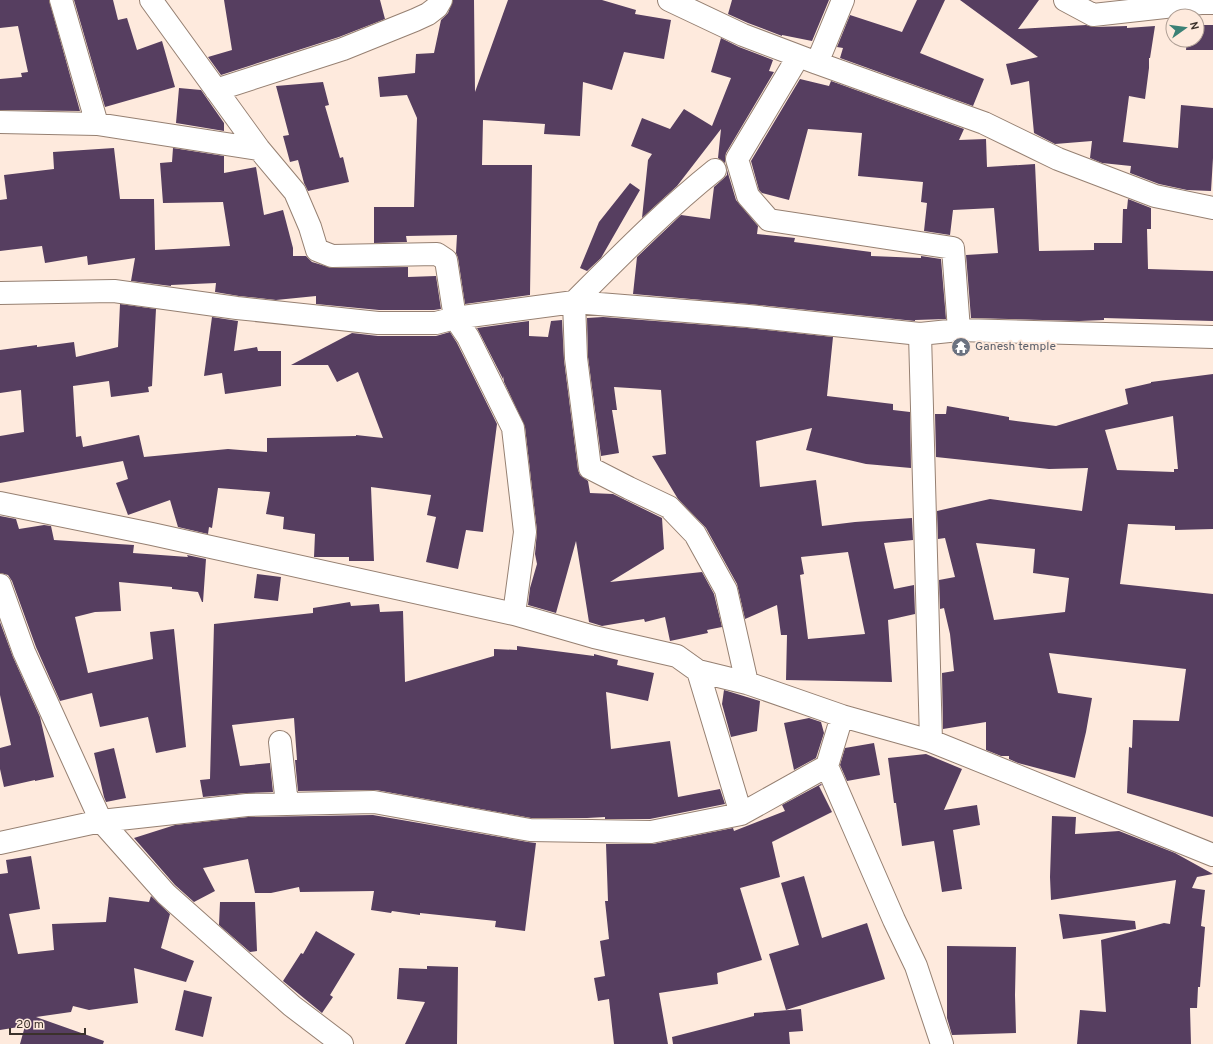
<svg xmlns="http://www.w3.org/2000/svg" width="1213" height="1044" viewBox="0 0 1213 1044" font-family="Overpass,sans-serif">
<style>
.building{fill:#563e60;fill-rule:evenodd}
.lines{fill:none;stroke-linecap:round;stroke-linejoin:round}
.minor-casing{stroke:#968072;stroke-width:24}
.minor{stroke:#fff;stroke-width:22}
.labels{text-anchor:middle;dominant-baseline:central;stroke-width:4;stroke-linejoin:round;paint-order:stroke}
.worship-label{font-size:12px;fill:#5b616d;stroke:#feeadd;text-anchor:start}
</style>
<rect width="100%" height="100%" fill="#feeadd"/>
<path class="building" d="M0,0h49l31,111 -80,-1v-31l22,-2 -1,-4 7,-1 -10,-46 -18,2z
M74,0h39l5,20 9,-2 10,32 25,-9 13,46 -70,20z
M224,0h156l5,19 -46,18 -118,38 -13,-18 24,-7z
M453,0h21l1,92 33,-92h94l34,10 -1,4 36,6 -7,39 -40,-7 -12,38 -29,-8 -3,54 -36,-2 1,-10 -62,-4 -1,45h50l-2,130 -65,9 -7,-46 -2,-5 1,-18 -51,1 1,6 -33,1v-36h40l3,-89 -10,-23 -27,2 -2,-20 37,-4 1,-19 18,-1 7,-33 7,-7z
M732,0h97l-17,41 -30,-6v1l-34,-13 -20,-9z
M917,0h28l-25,53 64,26 -11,27 -133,-48 3,-10 -6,-1 13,-32 52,17z
M960,0h79l-21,29 68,-4 8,2 33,-1v2l28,-2 -5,32h-1v10l-4,31 -16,-3 -6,46 55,6 3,-43 32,3v50l-2,33 -24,-1 -28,-6 -29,-11 1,-7 -29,-3 -12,-5 2,-17 -37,3 -21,-11 -5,-52 -18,4 -5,-21 32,-7z
M1197,25h16v25h-27l1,-10h10z
M721,38l18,9 34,13 -4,11 5,1 -48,81 -1,5v5l-7,-5 3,-29 -44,57 -35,32 6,-58 4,-6 -21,-8 11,-28 28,11 14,-20 28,17 19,-48 -20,-6z
M800,79l29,7 2,-5 133,48 -5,11 27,-1 1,28 48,-3 4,87 55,-1v-7h28l1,-34h4l1,-10 23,9v21h-4l1,40 65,2v50l-109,-3v2l-25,1 -108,-3 -5,-63 32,-2 -4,-45 -41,2 -3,25 -26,-4 3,-28 -6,-1 2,-20 -65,-6 4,-43 -54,-4 -19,71 -27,-7 -3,-3 -8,-29z
M323,82l6,23 -4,1 15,52 3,-1 6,25 -41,9 -4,-8 -6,-23 -8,2 -7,-26 6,-1 -13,-49z
M179,88l22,2 23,33v8l-48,-8z
M114,148l6,51h34l1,51 75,-4 -7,-44 -60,1 -3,-40 12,-1 1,-14 51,8v17l32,-6 8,48 19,-5 10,38v8h13l6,6 20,6 76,-1v10l28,-1 5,33 -7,1h-55l-63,-6v-8l-40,4 -37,-4 -24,-4 1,-9 -45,2v1l-40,-5 4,-23 -47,7 -1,-9 -42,7 -3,-17 -42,5v-51l7,-1 -3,-24 50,-6 -1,-17z
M727,170l9,30 22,26 -1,8 38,4 -1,4 77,10v4l50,2v-2l20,3 5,60 -31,1v1l-166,-17 -116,-10 4,-37 44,-42 29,4 4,-32 9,-8 4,-4z
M630,183l10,7 -39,68 -14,13 -7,-3 19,-46z
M120,304l36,5 -4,77 -4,1 1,5 -38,5 -2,-16 -36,5 3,51 5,-1 2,11 56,-12 5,22 84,-8 39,3v-14l89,-2v-1l27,3 -25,-66 -21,10 -9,-17h-37l61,-32 26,3h58l14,-4 7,11 40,81 -14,108 -17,-2 -8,39 -32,-7 10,-45 -9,-2 4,-20 -60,-8 3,74h-25v-4h-35l1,-23 -32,-5 1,-12 -18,-3 4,-22 -52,-4 -6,40 -3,-1 -1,7 -30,-7 -8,-27 -42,15 -12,-32 12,-4 -5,-18 -123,22v-47l24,-4 -3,-42 -21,3v-43l37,-5v2l37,-5 2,15 42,-10z
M212,317l26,4 -4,30 23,-4 1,4h23v35l-56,8 -3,-21 -18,3z
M603,317l144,11 86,9 -6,59 66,8v6l17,2 1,56 -45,-4 -60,-14 6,-22 -56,13 4,46 56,-7 6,46 33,-4 57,-4 1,22 -29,3 10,46 20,-4 1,29 -27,6 4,62 -106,-2 1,-45h-6l-4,-30 -32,14 -8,-35 -31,-56 -28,-29 -26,-43 14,-2 -5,-64 -47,-3 3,23h-5l7,43 -18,3 -13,-99 -1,-39zM848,552l17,82 -57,5 -8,-64 4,-1 -3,-17z
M562,320l2,40 14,110 2,5 8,6 2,12 23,1 49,24 2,31 -54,33 92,-10 12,22 8,33 -15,3 1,3 -38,8 -5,-24 -20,5 -1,-3 -42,7 -13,-4 -13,-81 -20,72 -28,-8 2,-17 7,-24 -2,-10 2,-23 -12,-104 -21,-45 -1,-6v3l-26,-51 52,-7v15l19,1 3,-16z
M1213,374v155l-38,1v-4l-47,-2 -8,60 93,10v223l-86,-24 2,-46 3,1 1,-28 46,1 7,-52 -137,-16 9,40 34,5 -6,34 -11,46 -57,-15 -9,-4v-3h-8l-15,-6v-28l-43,7 -1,-56 12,-2 -4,-37 -6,-26 -4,1 -1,-29 16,-3 -10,-39 -7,1 -1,-28 53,-12 92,12 6,-43 -39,1 -113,-12 -1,-43h11l1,-8 62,11v3l47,6 72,-22 -3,-15 26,-6v-1zM1173,416l5,53h-4v3l-57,-2 -12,-40zM976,543l59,6 -2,24 36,5 -4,34 -71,8z
M0,516l16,3 3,10 25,-4 7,1 3,14 80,5 -1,8 55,4 -1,-2 19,4 -3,43h-1l-4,-10 -26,-3v-2l-53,-5 2,29 -26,1 -20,5 13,56 65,-14 -3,-27 24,-3 12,118 -30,6 -8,-36 -48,10 -8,-34 -32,8 -24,-54 -24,-66 -4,-6 -8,-2z
M257,574l24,3 -3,24 -24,-3z
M350,602l1,4 28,-2 1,8 23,-1 2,71 89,-26v-7l23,1v-4l77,10v-2l24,6 -1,5 37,8 -6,28 -42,-9 5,57 59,-8 8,56 42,-8 5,15 -75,15h-45v-2l-18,1h-56l-155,-28 -78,1 -3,-31h2l-3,-42 -62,7 8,41 30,-3 3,29 -27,1 -43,4 -3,-17 10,-1 4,-155 99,-11v-5z
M0,622l13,35 27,60 14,60 -19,4v-1l-31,7 -4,-18v-21l11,-3 -11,-50z
M724,690l36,11 -3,30 -26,6 -9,-33z
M809,718l12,4 3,11 -8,25 -22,12 -10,-47z
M874,743l6,32 -33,6 -7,-16 5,-17z
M114,748l12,50 -20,4 -2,-5 -10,-44z
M926,754l36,15 -18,41 33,-5 3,20 -27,5 9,59 -20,3 -8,-51 -32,5 -6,-43h-2l-6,-45z
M821,784l1,1 -3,1 13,26 -60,30 8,35 -40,11 22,72 -45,13 1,11 -59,9 9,51h-54l-5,-45 -11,2 -4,-23 11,-2 -5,-35 9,-2 -4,-38h3l-2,-57h47l80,-16 1,3 51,-20 -3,-6z
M373,815l155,27 8,1 -11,88 -30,-4 1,-6 -76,-8v2l-28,-4 -1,2 -20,-3 3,-19 -74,1 -1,-5 -28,6h-16l-7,-34 -45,9 12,23 -21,11 -19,-17 -41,-47 41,-13 73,-8z
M1052,816l24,1 -1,17 44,-3 56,22 38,21 -16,3 -5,11 13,2 -4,36 4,1 -5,60h-2l-1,21h-7l1,36h-114l3,-34 26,2 -5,-72 63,-17 6,1 6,-44 -125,20 -1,-23z
M31,856l9,53 -31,5 9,40 36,-4 -2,-26 54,-2 3,-25 40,5 2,-6 19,18 -9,34 33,13 -8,21 -52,-14 4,35 -49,7 -16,-4 -2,6 -35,5 68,24 -1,3h-83l5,-18 -25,4v-156l8,-1 -2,-13z
M804,876l18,62 45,-15 18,56 -99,31 -17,-56 30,-9 -18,-62z
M220,902h35l2,49 -7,1 -31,-27z
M1059,914l76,7 1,8 -73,10z
M316,931l39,23 -25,41 3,2 -11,16 -39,-32 18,-28 2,1z
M947,946l69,1 -1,48 1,38 -64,2 -5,-17z
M427,966l31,1 -1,77h-52l20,-42 -28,-3 2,-31 28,1z
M184,990l28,7 -9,40 -28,-7z
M801,1009l2,22 -14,1 1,12h-117l-1,-7 82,-21v-3z"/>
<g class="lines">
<g class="minor-casing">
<path id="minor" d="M61,0l36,124
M151,0l108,149 36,43 15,35 7,23 15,6 105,-2 9,6 9,58 13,19 45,91 12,104 -11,82
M669,0l74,35 74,28 26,-63
M1065,0l28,15 108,-12h12
M798,57l-61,102 11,37 21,24 184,28 6,82
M817,63l167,60 74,36 97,37 58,12
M216,90l127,-41 72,-29 13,-6 9,-7 4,-7
M0,122l97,2 162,25
M715,170c-50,40 -95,86 -141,132l174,14 172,18 39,-4 254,7
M0,293l114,-2 123,17 141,15h58l19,-5 119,-16 2,56 14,110 39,20 40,19 26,27 31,56 21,93
M920,334l11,407
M0,503l152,31 362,80 80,23 83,19 21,15 49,12 95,33 89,25 282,114
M0,585l24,67 77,169 65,73 126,112 50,38
M698,671l43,143
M280,742l7,62
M827,766l67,154 22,46 26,78
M0,843l101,-22 146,-16 127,-3 156,28 121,2 90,-18 86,-48 15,-50"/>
</g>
<use href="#minor" class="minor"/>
</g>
<defs>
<g id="temple-disc" transform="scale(1)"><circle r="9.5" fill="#6b7280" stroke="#feeadd"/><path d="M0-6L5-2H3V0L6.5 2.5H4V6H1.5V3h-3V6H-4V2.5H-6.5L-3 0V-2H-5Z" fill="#fff"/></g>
</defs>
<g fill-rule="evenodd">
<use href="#temple-disc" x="961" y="347"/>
</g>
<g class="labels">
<g class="worship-label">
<text x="975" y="347">Ganesh temple</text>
</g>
</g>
<g transform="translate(1185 28) rotate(76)"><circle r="19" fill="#feeadd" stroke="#b0a096"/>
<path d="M0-3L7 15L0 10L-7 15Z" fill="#3b8176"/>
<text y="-6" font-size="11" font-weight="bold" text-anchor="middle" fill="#3b312b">N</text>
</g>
<path d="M10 1028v6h75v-6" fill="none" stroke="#3b312b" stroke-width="2"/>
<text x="16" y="1028" font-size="12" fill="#3b312b" stroke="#feeadd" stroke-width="3" paint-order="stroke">20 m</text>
</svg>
